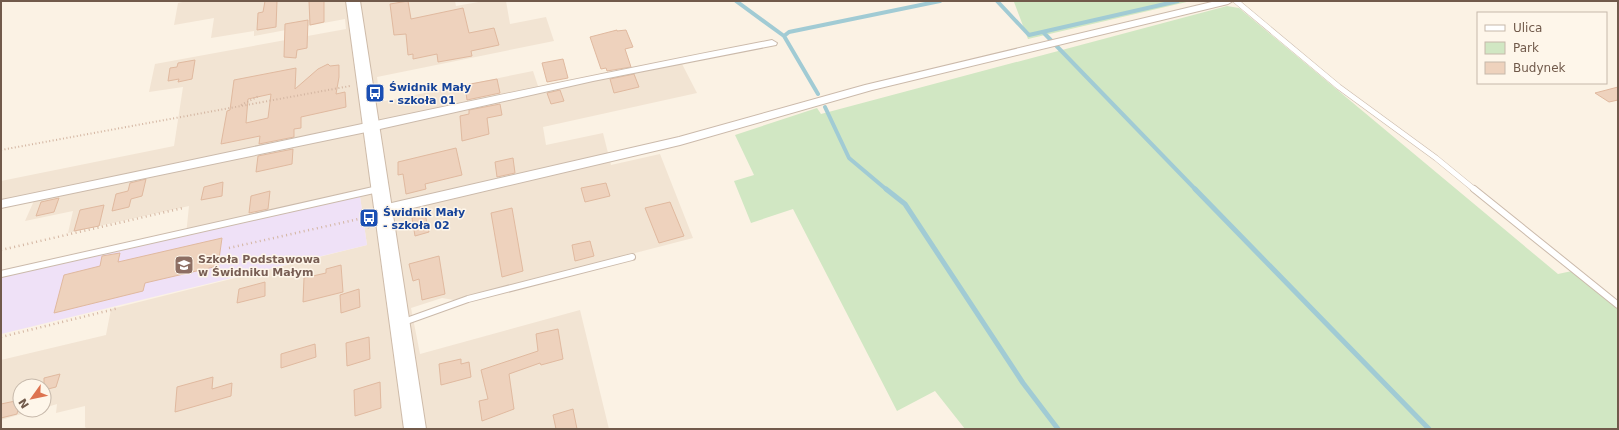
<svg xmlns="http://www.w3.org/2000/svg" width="1619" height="430" viewBox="0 0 1619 430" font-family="'DejaVu Sans',sans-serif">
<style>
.residential{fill:#f2e4d3}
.education{fill:#efe1f7}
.green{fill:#d1e7c3}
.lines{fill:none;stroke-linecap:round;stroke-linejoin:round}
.stream-far1{stroke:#a1cbd4;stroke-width:4}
.stream{stroke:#a1cbd4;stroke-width:5}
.building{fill:#eed2bd;stroke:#e0b99f;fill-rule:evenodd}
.lane-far1-casing{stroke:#cbbaab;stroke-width:6}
.lane-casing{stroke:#cbbaab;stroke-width:8}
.street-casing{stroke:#cbbaab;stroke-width:2}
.secondary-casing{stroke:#cebba9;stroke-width:2}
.path-far1{stroke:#d3b5a1;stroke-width:2;stroke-dasharray:1 2.5;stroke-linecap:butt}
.path{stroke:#d3b5a1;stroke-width:2.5;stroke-dasharray:1 3.5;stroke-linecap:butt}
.lane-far1{stroke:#fff;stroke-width:5}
.lane{stroke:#fff;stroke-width:6}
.street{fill:#fff;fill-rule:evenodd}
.secondary{fill:#fff;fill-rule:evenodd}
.labels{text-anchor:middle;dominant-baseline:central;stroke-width:3;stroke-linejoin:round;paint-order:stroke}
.transit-label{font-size:11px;font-weight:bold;fill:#164399;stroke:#fef6ea;text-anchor:start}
.education-label{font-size:11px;font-weight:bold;fill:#785e54;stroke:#fef6ea;text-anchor:start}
</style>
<rect width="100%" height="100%" fill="#fbf2e4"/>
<path class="residential" d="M187,1h268l1,5 28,-5h22l4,23 36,-7 8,24 -177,36 3,25 153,-31 7,21 141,-30 16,31 -154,34 3,18 57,-12 8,32 49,-11 33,84 -239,62 -12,-2 -31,10 9,46 160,-44 29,119h-522l-2,-2v-21l-29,7 1,-9 -13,4v-22h-24v24h15l-34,10v-60l105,-25 5,-26 256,-64 -7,-48 -174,38 3,-29 -121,27 5,-22 -48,10 12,-27 -36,7v-20l173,-35 9,-59 -34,5 6,-28 191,-35 -1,-10 -91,17v-5l-43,7 3,-20 -40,7 4,-22z"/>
<path class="education" d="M360,196l7,49 -366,89v-57z"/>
<path class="green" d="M1011,1h180l-163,38 -14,-37z
M1227,6l12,2 319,266 14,-3 46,36v122h-653l-30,-38 -38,20 -104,-202 -42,14 -17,-42 20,-6 -19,-40 82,-27 4,6z"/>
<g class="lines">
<path class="stream-far1" d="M736,1l48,35 5,-4 151,-31
M997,1l32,34 149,-34
M1043,32l153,158
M784,36l34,58
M825,107l24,51 38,32"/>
<path class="stream" d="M886,189l19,15 118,179 35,46
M1195,189l234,240"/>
</g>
<path class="building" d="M265,1h12l-1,26 -19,3 1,-17 5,-1z
M309,1h15v21l-14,3z
M408,1l3,18 52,-11 6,25 25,-5 5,17 -28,6 1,5 -34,6 -1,-8 -24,5v-5l-5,1 -2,-21 -12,1 -4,-31z
M308,20l-1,28 -10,2 -1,8 -12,-1 1,-33z
M617,30v1l9,-1 7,17 -8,2 6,18 -24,4 -1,-3 -5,1 -11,-32z
M563,59l5,19 -21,4 -5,-19z
M195,60l-3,19 -14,3 1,-3 -11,2 2,-13 7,-1 1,-4z
M328,64l2,2 9,-1v12l-3,17 9,-2 1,15 -45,10v11l-7,1v8l-35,7 1,-8 -39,8 6,-33 3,-1 4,-30 62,-12 -1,21 23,-20zM271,94l-3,24 -22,5 2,-24z
M634,74l5,13 -25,6 -4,-14z
M497,79l3,14 -33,7 -2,-15z
M1618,87v13l-9,2 -14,-9z
M560,90l4,11 -13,3 -4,-11z
M500,104l2,11 -15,3 2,16 -27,7 -2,-25 9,-2v-4z
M456,148l6,27 -37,9 1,5 -20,5 -3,-20 -5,1v-13z
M293,149l-1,15 -36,8 2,-16z
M513,158l2,15 -18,4 -2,-15z
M146,179l-4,17 -11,3 -2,8 -17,4 4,-17 12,-3 2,-8z
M223,182l-1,14 -21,4 3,-13z
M606,183l4,13 -25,6 -4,-14z
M270,191l-2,18 -19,4 2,-17z
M59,198l-5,14 -18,4 5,-14z
M670,202l14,34 -25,7 -14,-35z
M104,205l-5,21 -25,5 6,-21z
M512,208l11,63 -21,6 -11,-64z
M425,214l4,18 -14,4 -3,-18z
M222,238l-4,28 -73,17 -2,8 -89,22 10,-38 36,-9 2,-10 18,-3 -2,9z
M590,241l4,15 -19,5 -3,-16z
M439,256l6,38 -23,6 -3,-21 -6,2 -4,-17z
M341,265l2,27 -40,10 1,-24 22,-5v-4z
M265,282v14l-28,7 2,-14z
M359,289l1,18 -19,6 -1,-18z
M558,329l5,30 -22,6 -1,-2 -31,11 5,35 -32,12 -3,-20 9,-2 -7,-29 57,-19 -2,-17z
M369,337l1,22 -23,7 -1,-23z
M315,344l1,13 -35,11v-14z
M461,359v5l8,-2 2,15 -30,8 -2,-21z
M60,374l-4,13 -12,3v-12z
M213,377l-1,12 20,-6 -1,13 -56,16 2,-25z
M380,382l1,26 -26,8 -1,-26z
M20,400l-3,14 -16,4v-14z
M573,409l4,20h-21l-3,-14z"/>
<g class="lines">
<g class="lane-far1-casing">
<path id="lane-far1" d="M1236,1l103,86 97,71 39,32
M375,190l3,-1"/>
</g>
<g class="lane-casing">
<path id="lane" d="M1474,189l144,116
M1,274l377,-85
M401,323l67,-24 164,-42"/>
</g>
<g class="street-casing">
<path id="street" d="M1216,1h17l-5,3 -356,86 -192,55 -297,70 -5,-2 -1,-3 1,-3 5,-2 296,-68 186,-52z
M772,40l5,3 -1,2 -183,36 -222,50 -370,77v-8c257,-53 513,-110 771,-160z"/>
</g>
<g class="secondary-casing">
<path id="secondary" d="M346,1h14l66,428h-22z"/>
</g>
<path class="path-far1" d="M241,105l18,-9
M1,150l349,-64"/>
<path class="path" d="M363,218l3,-9
M229,248l134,-30 6,10
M1,250l182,-42
M1,337l118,-29"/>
<use href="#lane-far1" class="lane-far1"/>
<use href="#lane" class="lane"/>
<use href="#street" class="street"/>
<use href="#secondary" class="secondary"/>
</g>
<defs>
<g id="bus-square" transform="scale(1)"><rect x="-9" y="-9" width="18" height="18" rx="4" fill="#1a4fb4" stroke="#fef6ea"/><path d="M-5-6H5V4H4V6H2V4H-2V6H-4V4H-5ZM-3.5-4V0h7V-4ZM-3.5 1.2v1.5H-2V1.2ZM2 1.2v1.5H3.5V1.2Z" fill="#fff"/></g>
<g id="school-square" transform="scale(1)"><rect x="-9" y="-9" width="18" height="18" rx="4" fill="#8d6e63" stroke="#fef6ea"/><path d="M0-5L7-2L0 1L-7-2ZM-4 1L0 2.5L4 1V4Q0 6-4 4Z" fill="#fff"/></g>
</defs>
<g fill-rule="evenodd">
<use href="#bus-square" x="375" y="93"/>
<use href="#bus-square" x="369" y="218"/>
<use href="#school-square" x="184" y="265"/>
</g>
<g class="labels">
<g class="transit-label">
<text x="389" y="87">Świdnik Mały<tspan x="389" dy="13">- szkoła 01</tspan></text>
<text x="383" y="212">Świdnik Mały<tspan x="383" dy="13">- szkoła 02</tspan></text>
</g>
<g class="education-label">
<text x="198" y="259">Szkoła Podstawowa<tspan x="198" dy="13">w Świdniku Małym</tspan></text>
</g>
</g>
<rect width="1619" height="430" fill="none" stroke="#715a4b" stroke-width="4"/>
<rect x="1477" y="12" width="130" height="72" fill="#fef6ea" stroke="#c6b8aa"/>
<rect x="1485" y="25" width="20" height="6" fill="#ffffff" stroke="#c6b8aa"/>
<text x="1513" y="32" font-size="12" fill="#715a4b">Ulica</text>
<rect x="1485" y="42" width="20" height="12" fill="#d1e7c3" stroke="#c6b8aa"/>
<text x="1513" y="52" font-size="12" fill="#715a4b">Park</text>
<rect x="1485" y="62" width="20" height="12" fill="#eed2bd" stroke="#c6b8aa"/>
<text x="1513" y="72" font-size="12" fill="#715a4b">Budynek</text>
<g transform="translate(32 398) rotate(237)"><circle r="19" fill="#fef6ea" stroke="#c6b8aa"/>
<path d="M0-3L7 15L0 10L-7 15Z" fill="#dd7350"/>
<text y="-6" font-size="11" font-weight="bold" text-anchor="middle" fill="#715a4b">N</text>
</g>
</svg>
